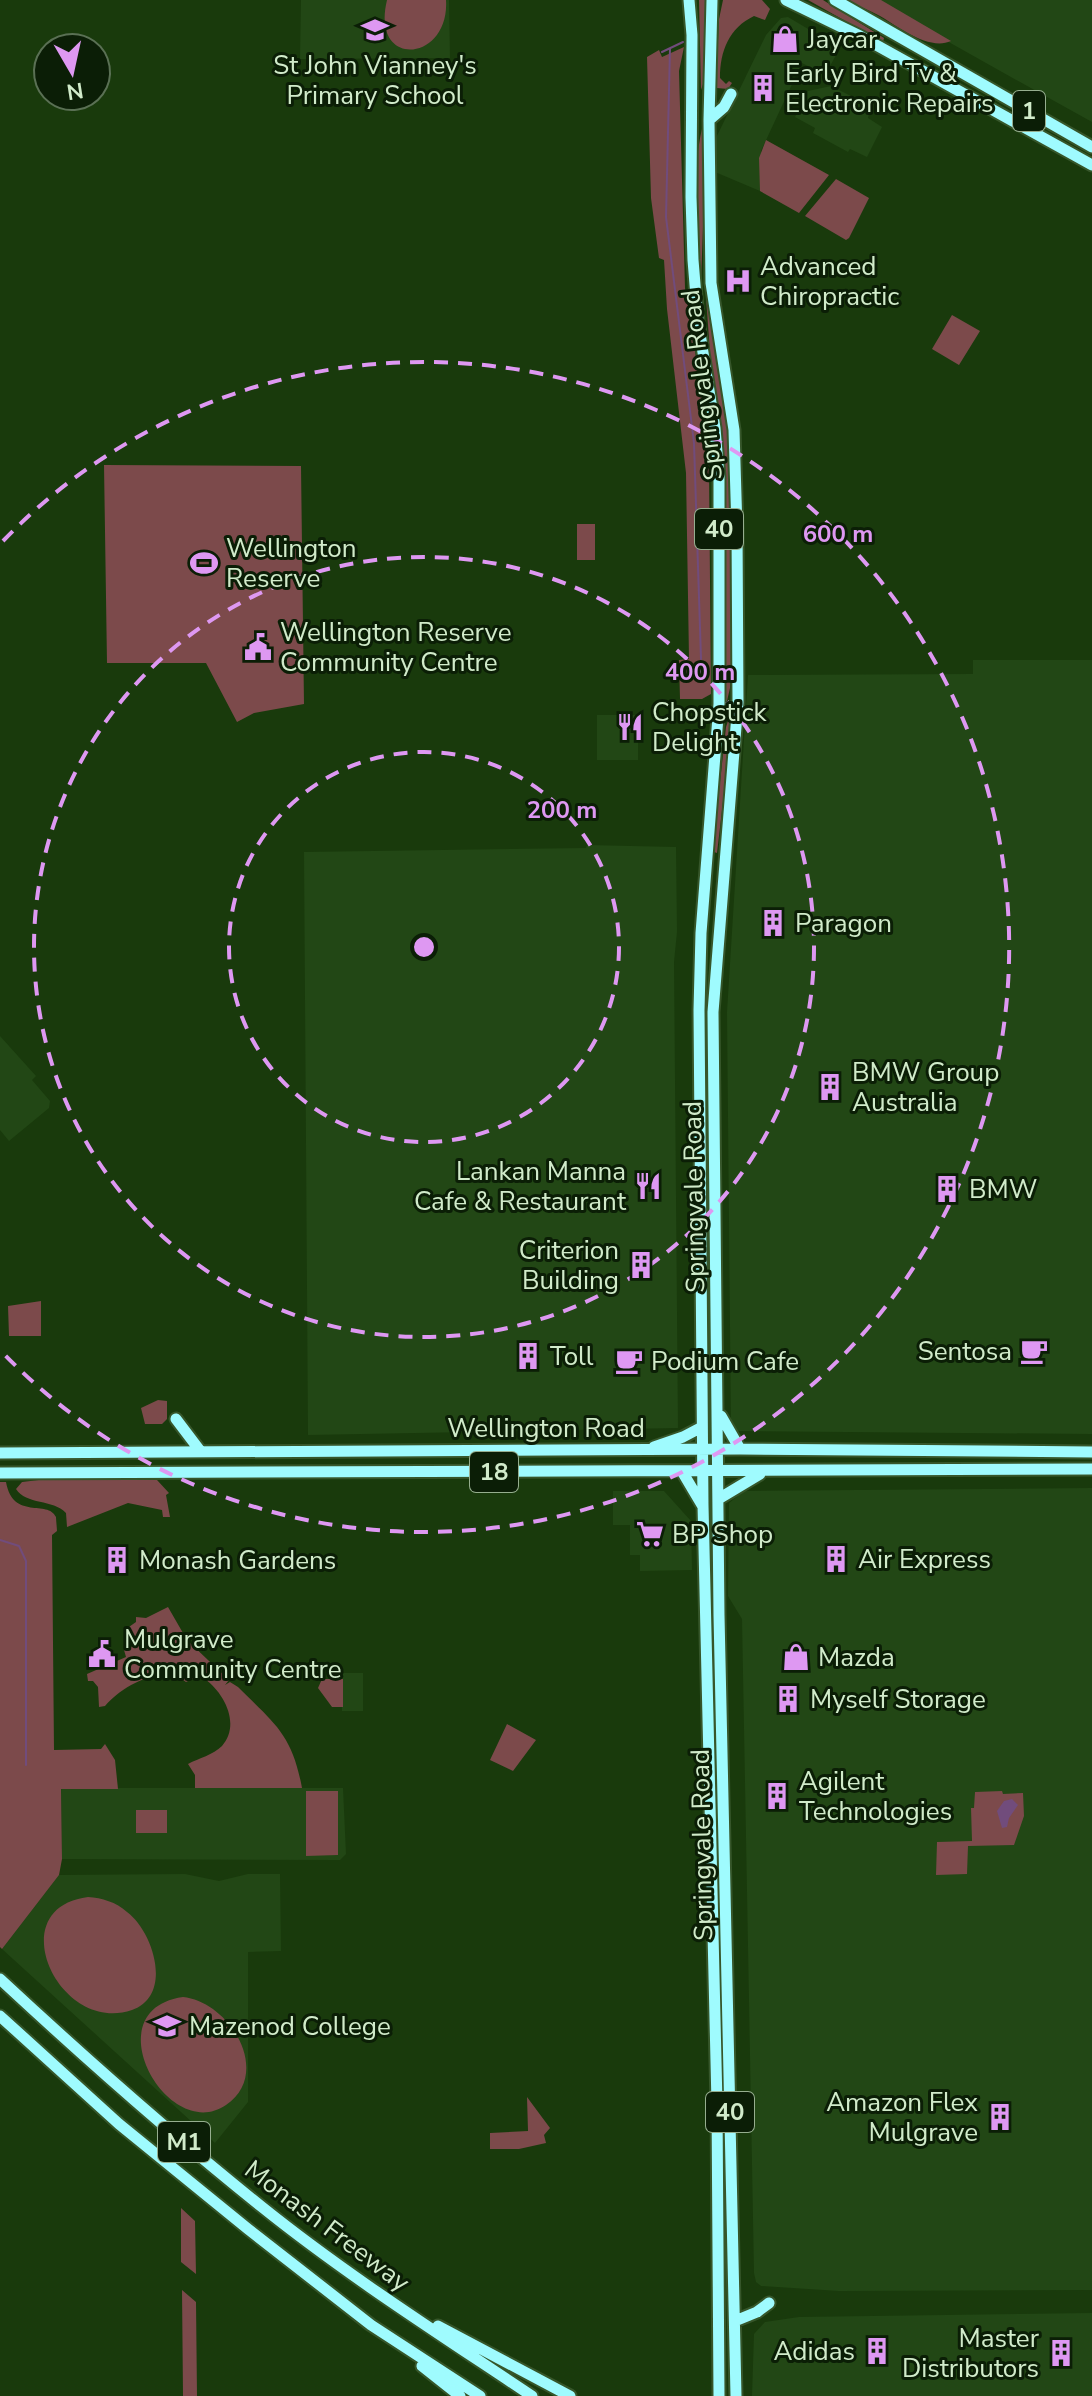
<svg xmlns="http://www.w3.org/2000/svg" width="1092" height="2396" viewBox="0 0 1092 2396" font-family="'Nunito Sans',sans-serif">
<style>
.built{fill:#224715}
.green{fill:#7c4a4b}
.water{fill:#714c7c}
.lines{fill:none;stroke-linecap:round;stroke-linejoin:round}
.stream{stroke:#714c7c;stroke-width:2}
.highway-casing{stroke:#36562a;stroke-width:15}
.highway{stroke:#9ffbfe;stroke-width:11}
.ring{fill:none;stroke:#de98f2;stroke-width:4;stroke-dasharray:14 10}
.labels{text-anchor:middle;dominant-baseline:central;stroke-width:6;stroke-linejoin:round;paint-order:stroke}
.shield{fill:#0b1e06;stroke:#96ae8f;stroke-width:2}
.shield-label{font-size:24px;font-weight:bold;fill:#d1ebca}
.poi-label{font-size:26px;fill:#d1ebca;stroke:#0b1e06;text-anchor:start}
.street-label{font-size:26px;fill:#d1ebca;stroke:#0b1e06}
.centre{fill:#de98f2;stroke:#0b1e06;stroke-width:4}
.ring-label{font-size:24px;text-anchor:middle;font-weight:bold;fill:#de98f2;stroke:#0b1e06;stroke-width:6;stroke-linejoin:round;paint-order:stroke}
</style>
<rect width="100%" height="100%" fill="#193a0c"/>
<path class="built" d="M301,0h148l1,58 -150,1z
M874,0h218v122l-90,-50z
M788,17l52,31 -15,27 -23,-12 -41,88 -1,40 -45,-19 -1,-30 52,-107 15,-17z
M831,86l30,15 4,10 4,3 -1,4 14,9 -15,30 -17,-8 -2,3 -35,-19 2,-5 -20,-11 13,-26z
M973,660h119v774l-361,-3 -4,-419 21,-337 225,-1z
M597,715h41v45h-41z
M587,845l89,2 1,85 -3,30 4,466 -370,7 -4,-583 282,-4z
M0,1036l36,40 -4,4 18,21 -1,7 -40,33 -9,-11z
M1092,1488v802l-253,1 -78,-5 -5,-4 -2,-9 -12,-654 -14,-23 1,-93 15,-12z
M613,1491h51l27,30 1,49 -52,1v-16h-10v-30h-17z
M342,1673h21v38h-21z
M61,1788h282l3,66 -6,6 -278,-1z
M185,1874l34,7 29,-7h32l1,77 -33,1v150l-33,41 -213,-194 57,-74z
M1092,2313v83h-340l2,-62 11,-12 34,-5z"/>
<path class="green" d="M387,0h59c4,62 -76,70 -59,0z
M699,0h8l-3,81 -3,9z
M723,0h39l8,9 -5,11 -11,-4c-25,12 -34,35 -34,62l6,6 3,-3 3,2 -4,6 -11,-1 -1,-5 3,-64z
M808,0h15l61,38 -1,4z
M845,0h36l70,41c-22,10 -52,-14 -71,-25 -11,-6 -23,-11 -35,-16z
M684,47l-5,24 6,217 20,126 4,53 2,227 -9,5h-22l-1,-39 10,-1 -3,-186 -19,-164 -3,-49 -5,-2 -8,-60 -4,-141 12,-7 3,7z
M703,125l2,46 -4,112c-10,-36 -8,-122 2,-158z
M766,140l63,35 -30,38 -39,-22 -1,-33z
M836,179l33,19 -20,40 -3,2 -41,-24z
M706,297l10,46 17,116v157l-3,72 -3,13h-2l-3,-254 -11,-80z
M952,315l28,16 -21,34 -27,-16z
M104,465l197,1 3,238 -50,9 -17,9 -31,-59h-99z
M577,524h18v36h-18z
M730,715l3,1 -16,137 -3,-1 -1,-6 13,-119z
M41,1301v35h-32l-1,-30z
M158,1400l9,1v18l-5,5h-17l-4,-16z
M47,1479l110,1 12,13 -3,2 4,22h-7l-1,-7 -34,-7 -61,24 -1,-14c-13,-14 -40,-8 -50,-24l6,-7z
M0,1482h6c7,39 42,17 50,35 0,1 1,13 1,14l-5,4 2,215 47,-1 4,-5 10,16 3,29h-57l1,70 -3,16 -57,74 -2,-2z
M168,1607l19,33 42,40 -4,5 5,-3 8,5c37,37 54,47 64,101h-107v-13l-7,-11c11,-6 25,-9 34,-18 19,-22 2,-53 -17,-67h-13l-6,3c-24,-19 -64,4 -81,24l-6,1 -1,-20 -5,-6h-5l-1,-7 39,-17 -2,-7 14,-6 -2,-7 -6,3 -4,-11 10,-7v-5l10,1z
M322,1679h21v28h-11l-14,-19z
M507,1724l29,16 -23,31 -23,-11z
M306,1791h32v64l-32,1z
M1002,1791l1,3 20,-1 1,23 -10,29 -46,1 -1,28 -31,1 1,-33 35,-1 -1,-33h3l1,-16z
M136,1810h31v23h-31z
M88,1897c14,1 28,5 39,15 26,19 47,83 5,98 -73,25 -132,-102 -44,-113z
M183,1997c47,5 90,76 43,108 -58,40 -134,-95 -43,-108z
M527,2097l23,31 -6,7 2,8 -27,6h-29v-16l38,-2z
M181,2208l14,13 1,53 -15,-12z
M182,2290l14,12 1,94h-14z"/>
<path class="water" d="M1012,1799l6,6 -9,13 -2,9 -5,1 -5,-17 7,-10z"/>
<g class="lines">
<path class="stream" d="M670,48l-4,169 28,226 7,216
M662,52l21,-10
M0,1540l19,6 7,15v204"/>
<g class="highway-casing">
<path id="highway" d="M689,0l3,35 -1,162 2,63 5,61 17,107 4,49v227l-18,229 -2,77 4,495 14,599 2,292
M712,0l-3,120 2,163 23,147 3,99 1,173 -25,310 6,603 17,781
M786,0l74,36 232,129
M835,0l257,147
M709,120l15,-13 7,-13
M721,1416l19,33
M176,1419l25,33
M654,1447l29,-10 19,-10
M0,1453l740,-4 352,3
M0,1473l1092,-4
M683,1473l19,32
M720,1498l40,-24
M0,1979c85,79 172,156 262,228 86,69 179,128 270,189
M0,2016l119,108 129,105 123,96 109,71
M735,2321l22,-9 12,-9
M438,2326l132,70
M422,2366l38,30"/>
</g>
<use href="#highway" class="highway"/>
</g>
<g class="ring">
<circle cx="424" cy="947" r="195"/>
<circle cx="424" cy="947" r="390"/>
<path d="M3 541A585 585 0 1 1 3 1353"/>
</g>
<defs>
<g id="school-bare" transform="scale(2.16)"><path d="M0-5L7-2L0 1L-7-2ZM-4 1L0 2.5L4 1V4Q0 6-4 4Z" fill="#de98f2" stroke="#0b1e06" stroke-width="2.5" paint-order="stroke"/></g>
<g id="shop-bare" transform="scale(2.16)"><path d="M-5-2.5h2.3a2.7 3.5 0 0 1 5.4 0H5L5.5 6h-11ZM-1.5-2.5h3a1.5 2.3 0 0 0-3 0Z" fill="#de98f2" stroke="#0b1e06" stroke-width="2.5" paint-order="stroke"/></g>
<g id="building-bare" transform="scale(2.16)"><path d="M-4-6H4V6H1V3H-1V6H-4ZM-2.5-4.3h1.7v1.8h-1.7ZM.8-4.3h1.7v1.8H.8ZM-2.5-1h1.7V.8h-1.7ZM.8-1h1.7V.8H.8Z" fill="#de98f2" stroke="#0b1e06" stroke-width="2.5" paint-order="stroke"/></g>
<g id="hospital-bare" transform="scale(2.16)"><path d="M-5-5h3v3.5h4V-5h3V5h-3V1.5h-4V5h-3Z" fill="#de98f2" stroke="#0b1e06" stroke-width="2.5" paint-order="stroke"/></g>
<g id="stadium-bare" transform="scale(2.16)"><path d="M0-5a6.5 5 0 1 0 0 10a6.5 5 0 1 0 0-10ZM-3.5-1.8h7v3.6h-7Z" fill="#de98f2" stroke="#0b1e06" stroke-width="2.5" paint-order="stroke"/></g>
<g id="civic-bare" transform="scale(2.16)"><path d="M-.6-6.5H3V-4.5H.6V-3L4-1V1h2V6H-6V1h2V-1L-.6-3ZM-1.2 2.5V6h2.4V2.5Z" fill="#de98f2" stroke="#0b1e06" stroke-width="2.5" paint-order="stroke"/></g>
<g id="restaurant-bare" transform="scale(2.16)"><path d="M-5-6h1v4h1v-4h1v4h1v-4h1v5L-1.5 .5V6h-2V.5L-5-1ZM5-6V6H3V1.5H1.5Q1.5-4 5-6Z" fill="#de98f2" stroke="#0b1e06" stroke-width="2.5" paint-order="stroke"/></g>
<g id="cafe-bare" transform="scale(2.16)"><path d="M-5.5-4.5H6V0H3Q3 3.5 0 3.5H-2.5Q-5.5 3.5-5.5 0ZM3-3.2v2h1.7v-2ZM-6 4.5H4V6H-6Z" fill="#de98f2" stroke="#0b1e06" stroke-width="2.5" paint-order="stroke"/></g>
<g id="supermarket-bare" transform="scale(2.16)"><path d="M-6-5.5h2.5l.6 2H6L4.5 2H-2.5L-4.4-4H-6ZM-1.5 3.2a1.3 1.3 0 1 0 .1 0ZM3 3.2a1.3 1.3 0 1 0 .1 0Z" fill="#de98f2" stroke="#0b1e06" stroke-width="2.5" paint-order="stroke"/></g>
</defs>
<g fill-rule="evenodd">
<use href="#school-bare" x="375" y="30"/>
<use href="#shop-bare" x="785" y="39"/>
<use href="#building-bare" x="763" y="88"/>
<use href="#hospital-bare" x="738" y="281"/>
<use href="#stadium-bare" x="204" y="563"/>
<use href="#civic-bare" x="258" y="647"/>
<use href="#restaurant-bare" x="630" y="727"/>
<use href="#building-bare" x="773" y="923"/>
<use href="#building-bare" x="830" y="1087"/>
<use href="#restaurant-bare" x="648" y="1186"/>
<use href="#building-bare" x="947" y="1189"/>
<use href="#building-bare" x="641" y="1265"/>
<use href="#cafe-bare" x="1034" y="1351"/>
<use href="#building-bare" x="528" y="1356"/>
<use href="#cafe-bare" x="629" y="1361"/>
<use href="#supermarket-bare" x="650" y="1534"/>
<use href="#building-bare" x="836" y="1559"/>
<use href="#building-bare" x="117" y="1560"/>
<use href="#civic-bare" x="102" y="1654"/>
<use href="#shop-bare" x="796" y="1657"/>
<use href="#building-bare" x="788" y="1699"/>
<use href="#building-bare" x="777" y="1796"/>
<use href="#school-bare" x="167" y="2026"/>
<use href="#building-bare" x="1000" y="2117"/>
<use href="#building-bare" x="877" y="2351"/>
<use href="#building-bare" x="1061" y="2353"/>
</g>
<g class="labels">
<g class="shield">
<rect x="1013" y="91" width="32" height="40" rx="6"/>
<rect x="695" y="509" width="48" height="40" rx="6"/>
<rect x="470" y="1452" width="48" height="40" rx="6"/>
<rect x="706" y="2092" width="48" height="40" rx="6"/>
<rect x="158" y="2122" width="52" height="40" rx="6"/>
</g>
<g class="shield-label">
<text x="1029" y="111">1</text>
<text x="719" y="529">40</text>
<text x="494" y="1472">18</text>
<text x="730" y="2112">40</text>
<text x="184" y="2142">M1</text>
</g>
<g class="poi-label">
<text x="807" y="39">Jaycar</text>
<text x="375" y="65" text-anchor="middle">St John Vianney's<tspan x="375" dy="30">Primary School</tspan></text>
<text x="785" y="73">Early Bird Tv &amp;<tspan x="785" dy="30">Electronic Repairs</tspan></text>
<text x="760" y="266">Advanced<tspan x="760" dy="30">Chiropractic</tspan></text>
<text x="226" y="548">Wellington<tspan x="226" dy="30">Reserve</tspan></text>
<text x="280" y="632">Wellington Reserve<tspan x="280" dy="30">Community Centre</tspan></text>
<text x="652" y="712">Chopstick<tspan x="652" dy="30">Delight</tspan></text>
<text x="795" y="923">Paragon</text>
<text x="852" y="1072">BMW Group<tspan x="852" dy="30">Australia</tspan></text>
<text x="626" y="1171" text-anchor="end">Lankan Manna<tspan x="626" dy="30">Cafe &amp; Restaurant</tspan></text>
<text x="969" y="1189">BMW</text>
<text x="619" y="1250" text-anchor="end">Criterion<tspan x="619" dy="30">Building</tspan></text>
<text x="1012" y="1351" text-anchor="end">Sentosa</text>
<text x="550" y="1356">Toll</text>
<text x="651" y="1361">Podium Cafe</text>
<text x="672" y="1534">BP Shop</text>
<text x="858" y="1559">Air Express</text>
<text x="139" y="1560">Monash Gardens</text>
<text x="124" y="1639">Mulgrave<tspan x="124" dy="30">Community Centre</tspan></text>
<text x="818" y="1657">Mazda</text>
<text x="810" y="1699">Myself Storage</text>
<text x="799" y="1781">Agilent<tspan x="799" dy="30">Technologies</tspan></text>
<text x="189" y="2026">Mazenod College</text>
<text x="978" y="2102" text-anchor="end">Amazon Flex<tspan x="978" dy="30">Mulgrave</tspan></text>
<text x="1039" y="2338" text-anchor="end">Master<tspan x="1039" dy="30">Distributors</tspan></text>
<text x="855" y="2351" text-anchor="end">Adidas</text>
</g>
<g class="street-label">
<text transform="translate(702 385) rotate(-97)">Springvale Road</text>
<text transform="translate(694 1197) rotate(-91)">Springvale Road</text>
<text x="546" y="1428">Wellington Road</text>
<text transform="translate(702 1845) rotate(-91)">Springvale Road</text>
<text transform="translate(327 2226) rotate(37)">Monash Freeway</text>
</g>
</g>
<circle cx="424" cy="947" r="12" class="centre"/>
<g class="ring-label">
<text x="838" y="542">600 m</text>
<text x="700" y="680">400 m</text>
<text x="562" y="818">200 m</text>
</g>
<g transform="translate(72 72) rotate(171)"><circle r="38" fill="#0b1e06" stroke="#5a7054" stroke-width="2"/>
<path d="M0-6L14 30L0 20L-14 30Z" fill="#de98f2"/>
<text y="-12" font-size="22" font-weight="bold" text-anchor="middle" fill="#d1ebca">N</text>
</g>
</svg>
